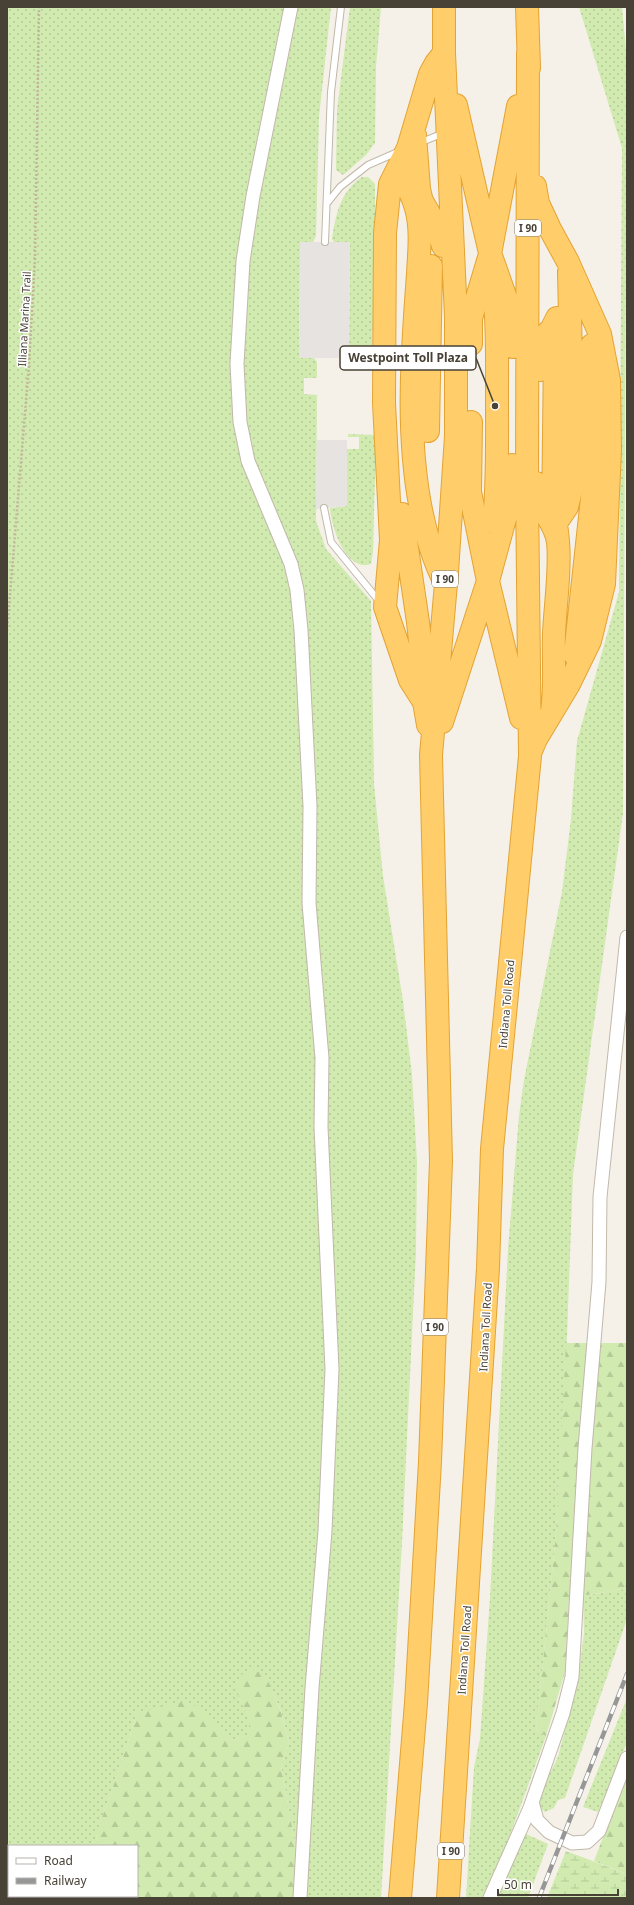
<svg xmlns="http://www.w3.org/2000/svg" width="634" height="1905" viewBox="0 0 634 1905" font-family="'Noto Sans',sans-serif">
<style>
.grass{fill:url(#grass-dots)}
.forest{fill:url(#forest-firs)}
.wetland{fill:url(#wetland-marsh)}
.parking{fill:#e6e3e0}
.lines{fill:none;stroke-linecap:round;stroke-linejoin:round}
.service-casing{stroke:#c1b9aa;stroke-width:8}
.minor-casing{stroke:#c1b9aa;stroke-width:15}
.motorway-casing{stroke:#e4a333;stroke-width:24}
.path{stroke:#c3b59b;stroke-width:2.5;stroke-dasharray:2 2;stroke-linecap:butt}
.service{stroke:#fff;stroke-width:6}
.minor{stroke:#fff;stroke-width:13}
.motorway{stroke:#ffcd69;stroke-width:22}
.rail-casing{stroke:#979797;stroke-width:4.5}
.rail{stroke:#fff;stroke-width:3;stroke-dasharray:9;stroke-linecap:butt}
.labels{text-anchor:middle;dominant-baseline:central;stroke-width:3;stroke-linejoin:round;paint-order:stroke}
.shield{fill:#fff;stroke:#7f7a72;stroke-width:1}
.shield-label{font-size:10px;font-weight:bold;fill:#484136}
.street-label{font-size:11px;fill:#484136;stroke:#fff}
.leader{fill:none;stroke:#484136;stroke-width:1.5}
.callout-dot{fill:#484136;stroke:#fff;stroke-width:1.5}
.callout{fill:#fff;stroke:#484136;stroke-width:1.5}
.callout-label{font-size:12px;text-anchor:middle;font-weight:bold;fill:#484136}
</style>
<defs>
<pattern id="grass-dots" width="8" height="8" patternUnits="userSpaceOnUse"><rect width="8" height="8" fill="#d0eaaf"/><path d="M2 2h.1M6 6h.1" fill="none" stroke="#b4ca97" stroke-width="1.8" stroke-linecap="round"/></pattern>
<pattern id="forest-firs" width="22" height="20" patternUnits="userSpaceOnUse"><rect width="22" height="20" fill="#d0eaaf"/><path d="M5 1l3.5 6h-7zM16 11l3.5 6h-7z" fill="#b4ca97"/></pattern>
<pattern id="wetland-marsh" width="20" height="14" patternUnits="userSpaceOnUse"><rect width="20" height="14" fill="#d0eaaf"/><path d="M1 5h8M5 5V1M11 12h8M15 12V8" fill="none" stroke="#b4ca97"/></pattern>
</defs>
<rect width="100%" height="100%" fill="#f5f1e8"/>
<path class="grass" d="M7,7h324l-12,110 -3,119 -3,6h-13l-1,116h15l3,4v16h-13v16l13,1 -1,126 10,28 45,52 3,183 9,92 20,125 9,74 5,87 -1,88 -14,292 -21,356h-87l2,-49 -15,-83 8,-23 -8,-32 -14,-32 -12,-10 -16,29 10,18v19l-16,5 -16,-15 -80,-12 -18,57 -22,62 1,14h-89v50h91v2h-93z
M350,7h31l-5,60 -1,76 -9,12 -23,20 -7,-5 1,-60z
M579,7h43l5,55 -4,751 -50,361 -6,162 -11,198 -20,196 10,6 -48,132 -13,30h-19l8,-131 6,-28 10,-141 18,-349 11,-133 5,-36 38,-188 9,-73 6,-78 42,-149 3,-444z
M362,177h6l7,7v147h-3l1,29h-22v-6h-2l1,-112h-16l-2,-3c4,-25 8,-47 30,-62z
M348,434l28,1 -3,117 -2,12c-25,9 -40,-38 -41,-56l17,-2v-57h12v-12h-11z
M627,1577v42l-62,179 -7,2 -4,8 -9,4 -5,-4v-15l18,-36 21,-83 5,-42 -1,-36 41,-7z
M627,1698v44l-29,70 -15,-5z
M524,1833l24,11 -20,54h-32z"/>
<path class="forest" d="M566,1343h61v234l-3,12 -55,9 -4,74 -19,64 -10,-6 20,-196z
M255,1669l12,9 14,34 8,31 -8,23 15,83 -2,49h-194v-2h37v-50h-39l-1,-14 22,-62 18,-57 44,-12 20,7 32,32 16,-5v-19l-10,-18 -3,-16 5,-7z
M627,1775v99l-33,-13z"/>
<path class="wetland" d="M566,1851l61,23v24h-80z"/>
<path class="parking" d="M300,242h50l-1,116h-50z
M317,440h30v66l-31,3z"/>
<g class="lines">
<g class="service-casing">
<path id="service" d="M419,143l25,-10
M328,202l12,-15 28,-22 32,-14
M325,242l6,-150 10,-85
M324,508l7,34 48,59"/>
</g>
<g class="minor-casing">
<path id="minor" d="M291,7l-38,189 -10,65 -6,103 3,58 8,39 43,103 6,26 4,40 9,176 -1,97 13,155 -1,69 11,242 -7,162 -13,157 -12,210
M532,1802l5,18 12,12 23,11 15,-1 12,-11 28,-73
M490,1898l40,-90 33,-95 9,-36 13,-229 14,-166 1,-85 27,-260"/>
</g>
<g class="motorway-casing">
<path id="motorway" d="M527,7l2,61
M456,105l34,148 23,65v29
M415,135l4,54 3,13
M398,169c7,12 14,25 18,39 6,22 3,44 2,66 -2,27 -4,53 -5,79 -4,73 -1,164 32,230
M422,201l16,28 5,17
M471,344v-26l19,-64 28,-148
M541,370l2,-32 9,-10 5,-10
M471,422l-1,70 18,89 33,137
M428,431l3,-165
M536,483c-1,25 19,36 22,59 3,27 -3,64 -4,92 -1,25 2,52 -2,77
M402,514l16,108 8,74
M494,522c4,-41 3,-83 3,-125 0,-35 1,-71 -3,-106
M553,524l2,-177
M558,541l-2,-18 11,-16 4,-17 1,-86 -3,-132
M575,655l18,-166 -1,-144
M442,722l46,-141 24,-88v-28
M428,725l-4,-23 -14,-22 -25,-73 6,-67 -7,-137 1,-170 5,-49 18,-36 22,-74 6,-11 8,-10
M531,751l5,-12 33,-55 21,-43 14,-57 6,-135 -1,-69 -9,-46 -32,-72 -18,-33 -12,-26 -3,-17
M400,1898l16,-195 14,-241 11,-301 -10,-406 16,-183 9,-136v-119l-12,-264v-46
M448,1898l40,-630 4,-119 38,-393 -3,-264 1,-439"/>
</g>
<path class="path" d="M7,631l22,-266 6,-106 4,-252"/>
<use href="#service" class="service"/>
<use href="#minor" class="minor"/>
<use href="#motorway" class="motorway"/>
<g class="rail-casing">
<path id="rail" d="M539,1898l88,-224"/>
</g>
<use href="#rail" class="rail"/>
</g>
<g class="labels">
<g class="shield">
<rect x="515" y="220" width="26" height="16" rx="3"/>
<rect x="432" y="571" width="26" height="16" rx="3"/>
<rect x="422" y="1319" width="26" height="16" rx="3"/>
<rect x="438" y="1843" width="26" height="16" rx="3"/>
</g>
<g class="shield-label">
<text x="528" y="228">I 90</text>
<text x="445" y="579">I 90</text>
<text x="435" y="1327">I 90</text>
<text x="451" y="1851">I 90</text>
</g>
<g class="street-label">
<text transform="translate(24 319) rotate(-87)">Illiana Marina Trail</text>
<text transform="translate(506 1004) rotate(-85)">Indiana Toll Road</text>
<text transform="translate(485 1327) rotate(-87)">Indiana Toll Road</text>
<text transform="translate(464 1650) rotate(-86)">Indiana Toll Road</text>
</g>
</g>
<path class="leader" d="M495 406L476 358"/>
<circle class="callout-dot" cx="495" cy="406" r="4"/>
<rect class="callout" x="340" y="346" width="136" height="24" rx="4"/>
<g class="callout-label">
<text x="408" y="362">Westpoint Toll Plaza</text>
</g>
<rect width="634" height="1905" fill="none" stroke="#484136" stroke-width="16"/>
<rect x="8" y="1845" width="130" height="52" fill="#ffffff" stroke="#b6b3af"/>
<rect x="16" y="1858" width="20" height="6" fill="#ffffff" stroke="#b6b3af"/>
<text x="44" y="1865" font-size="12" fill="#484136">Road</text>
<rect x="16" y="1878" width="20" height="6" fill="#979797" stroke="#b6b3af"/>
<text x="44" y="1885" font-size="12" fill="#484136">Railway</text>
<path d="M498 1889v6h120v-6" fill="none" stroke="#484136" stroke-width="2"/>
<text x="504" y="1889" font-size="12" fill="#484136" stroke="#ffffff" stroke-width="3" paint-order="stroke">50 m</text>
</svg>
